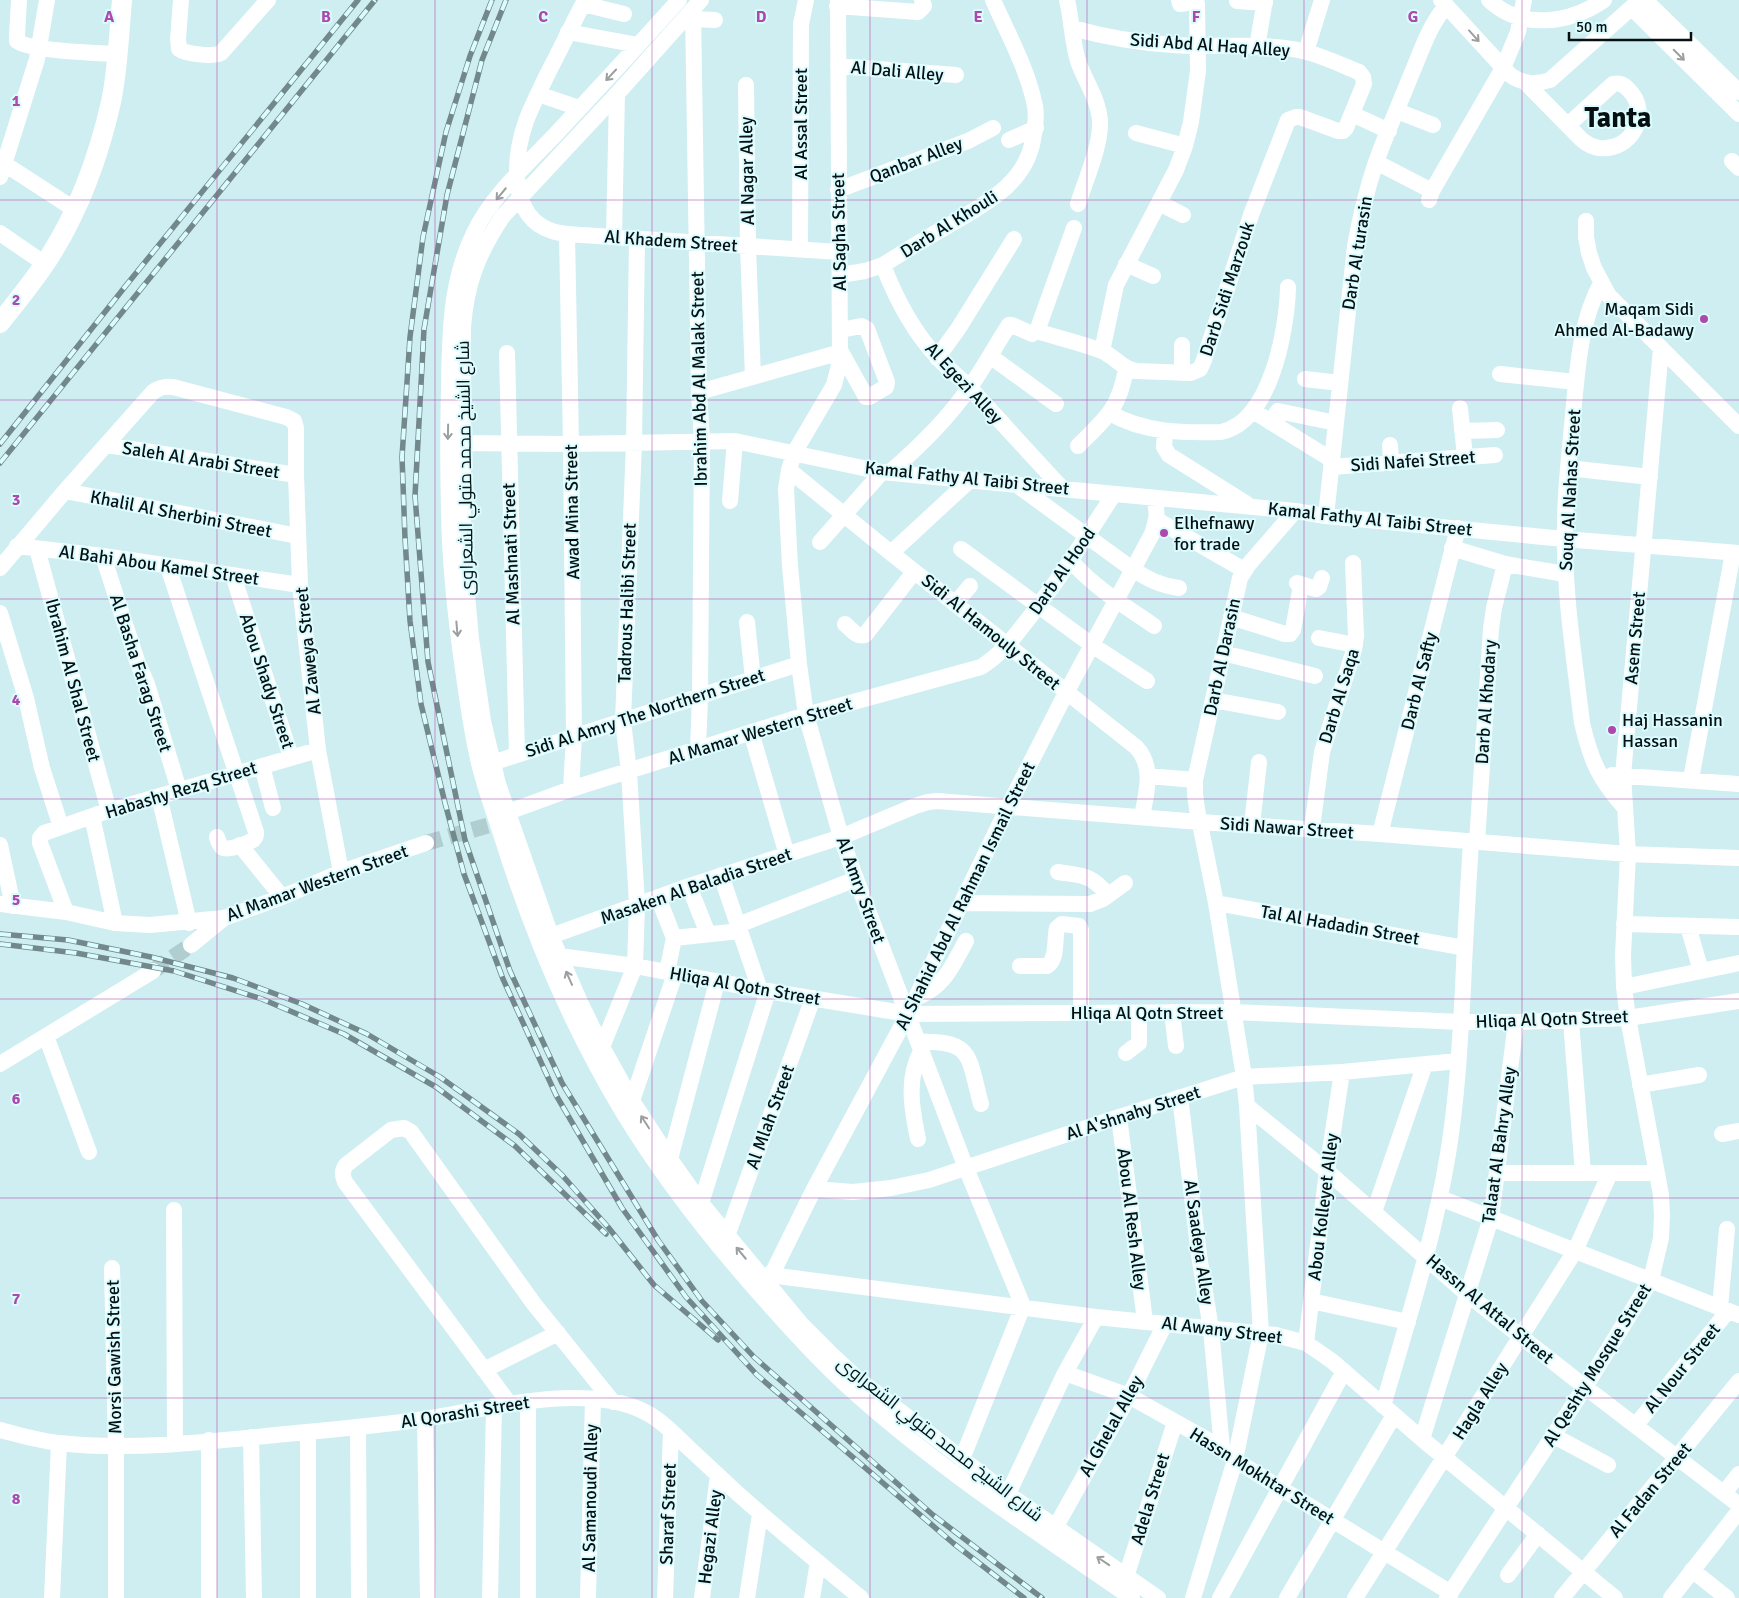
<svg xmlns="http://www.w3.org/2000/svg" width="1739" height="1598" viewBox="0 0 1739 1598" font-family="Signika,Cairo,sans-serif">
<style>
.lines{fill:none;stroke-linecap:round;stroke-linejoin:round}
.minor-tunnel{stroke:#b0cdd0;stroke-width:16;stroke-dasharray:16 8;stroke-linecap:butt}
.minor{stroke:#fff;stroke-width:16}
.major{stroke:#fff;stroke-width:20}
.rail-casing{stroke:#72888b;stroke-width:5.5}
.rail{stroke:#dbfcff;stroke-width:4;stroke-dasharray:11;stroke-linecap:butt}
.oneway{stroke:#9b9fa0}
.grid{fill:none;stroke:#ad48ad;stroke-width:1;stroke-opacity:0.55}
.poi-dot{fill:#ad48ad;stroke:#dbfcff;stroke-width:2}
.labels{text-anchor:middle;dominant-baseline:central;stroke-width:4;stroke-linejoin:round;paint-order:stroke}
.street-label{font-size:18px;fill:#061012;stroke:#dbfcff}
.poi-label{font-size:18px;fill:#061012;stroke:#dbfcff;text-anchor:start}
.town-label{font-size:28px;font-weight:bold;fill:#061012;stroke:#dbfcff}
.grid-label{font-size:16px;text-anchor:middle;font-weight:bold;fill:#ad48ad;stroke:#dbfcff;stroke-width:4;stroke-linejoin:round;paint-order:stroke}
</style>
<rect width="100%" height="100%" fill="#ceeef2"/>
<g class="lines">
<path class="minor-tunnel" d="M426,843l71,-20
M153,971l38,-26"/>
<path class="minor" d="M19,0l-2,36v5c13,10 80,12 100,13
M181,0l-3,39 1,10c7,5 33,8 42,4l47,-53
M585,0c-13,25 -25,50 -38,75 -7,15 -15,30 -21,46 -12,35 -19,95 26,110 5,2 10,2 15,3l272,18
M679,0c-41,46 -83,91 -125,136 -27,28 -64,62 -80,97 -24,49 -24,100 -25,152 -1,43 -1,85 0,127 1,55 7,110 15,164 4,29 8,58 15,87 6,25 15,49 23,74 30,96 69,189 121,275 37,61 81,118 128,172 30,34 60,68 93,99 88,81 190,147 288,215
M701,0l-84,94 -114,122c-25,37 -37,68 -40,112v223l8,88 12,82 15,63 53,152 29,66 22,45 30,54 38,58 31,44 101,122 27,27 28,26 151,116 150,104
M838,0l2,361 -6,24 -40,68 -5,17 -3,19 4,77 9,98 7,51 35,122 15,42 110,289 57,138 -61,153
M1067,0c5,21 5,44 12,64 8,20 20,37 21,58 1,24 -15,59 -22,82
M1441,0l69,75c13,9 25,10 40,5l90,-80
M1489,0c33,31 81,23 115,0
M1645,0l94,92
M1237,1l28,2
M583,4l41,10
M837,6l81,6 6,-6 -2,-6
M1632,8l107,106
M693,9l6,383 3,49 -2,255 -2,54
M693,19l22,1
M568,32l70,13
M1257,47l8,-47
M1306,52l16,-52
M838,66l118,9
M1526,83l56,57c5,4 11,7 17,8 32,4 53,-34 30,-58 -5,-5 -9,-8 -16,-6l-45,41
M746,85l2,162 5,130
M538,94l41,14
M1397,111l36,14
M1352,114l37,17
M1136,133l49,13
M1009,140l27,-12
M0,161l74,48
M1732,161l7,7
M1376,162l56,29
M0,177l37,-118 10,-59
M838,190l130,-49 25,-13
M1429,200l3,-9 71,-123 15,-36 6,-32
M1159,203l24,12
M1586,221v16l3,16 5,15 15,28 130,130
M0,233l45,31
M567,234l4,210 3,292 -3,53
M614,237l3,-143
M800,249l1,-225 5,-24
M1126,264l27,12
M883,265c13,34 30,67 56,94 10,11 23,20 33,31 30,33 60,66 90,98
M840,275l25,-4 18,-6c22,-14 45,-28 68,-41 35,-21 74,-40 82,-84 2,-11 4,-23 2,-34 -7,-36 -27,-72 -42,-106
M1601,283c-20,37 -23,80 -27,121 -4,46 -10,92 -9,137 0,61 10,122 17,182 9,38 17,56 43,85
M1037,331c21,7 44,12 65,20 13,6 21,18 34,20l55,2 9,-4 4,-9 47,-145 37,-95 8,-3h4l38,14h5l3,-3 18,-44 -1,-7 -4,-5c-20,-8 -40,-18 -61,-22 -40,-8 -85,-2 -125,-5 -35,-2 -68,-8 -101,-17
M1102,351l14,-66 60,-115 9,-24 6,-24 7,-51 -1,-67 -3,-2 -14,2 -1,-4
M507,353l10,402
M990,356l66,48
M937,358l21,-29 56,-90
M1182,373v-28
M1500,374l76,8
M1305,379l35,4
M699,392l142,-40 25,45h3l17,-10 1,-5 -20,-53 -6,-3 -20,4
M1460,408l5,49
M1253,411l79,49
M1110,413c34,20 73,20 111,19 50,-10 66,-103 67,-145
M1270,422l8,-11 58,12
M1165,431l-1,16 5,8 78,49
M1462,431l35,-1
M463,443l108,1 164,-3 147,31 413,39 31,5 238,23 175,14
M107,445l189,30
M1390,445l1,18
M1078,446c28,-28 41,-37 48,-77
M1331,467l164,-12
M1568,468l82,9
M789,470l102,83 245,194c19,20 10,46 6,70
M890,472c29,-25 57,-52 79,-84 15,-20 26,-42 40,-63h3l20,9 5,-3 37,-103
M1017,485l115,84c16,10 29,17 47,19
M65,491l233,45
M730,501l5,-60
M1326,516l29,-270c5,-28 11,-54 20,-81 10,-29 23,-57 34,-85 11,-25 19,-53 37,-74
M1157,520l87,50
M820,542l62,-70
M17,546l86,10 197,29
M1452,548l53,16 60,10
M37,549l72,262
M961,549l131,96 55,36
M891,553l79,-73
M103,556l34,105 10,23 32,106
M1071,561c25,28 53,44 83,65
M168,567l88,265c0,4 0,5 -3,8 -5,3 -25,11 -30,8 -4,-3 -5,-7 -6,-11
M0,568l65,-77 88,-99c7,-5 12,-6 20,-5l113,30 8,4 2,7v47l4,110 18,165 23,122
M233,575l58,182
M1297,583l19,6 3,-2 3,-9
M955,604l15,-18
M0,613l26,85 16,70 19,59
M1231,617l54,17h5l3,-4 8,-45
M747,622l6,57
M845,624c6,5 12,14 20,11l49,-63
M1319,638l36,7
M1223,653l92,23
M1213,700l65,12
M751,732l36,123
M492,763l307,-99
M262,766l11,42
M1612,775l127,9
M1148,776l47,4
M1691,779l42,-226
M159,796l30,127
M508,812l63,-23 235,-74 175,-48c21,-13 33,-30 48,-49 31,-40 58,-82 85,-124
M92,816l23,107
M1252,825l7,-63
M1312,829l10,-77 32,-102 2,-14 -3,-73
M1380,834l78,-306
M1477,842l14,-213 3,-21 11,-44
M0,845l13,61
M240,845l42,52
M1058,872c25,4 33,2 50,23
M721,875l39,115
M689,886l19,48
M658,897l16,41 -7,34
M962,903l128,1 13,-5 22,-16
M1216,903l249,45
M0,904l66,8 49,11 35,2 74,-7 58,-21 59,-25 85,-29
M66,912l-26,-69v-5l4,-5 54,-19 220,-64
M1624,924l115,3
M738,925l118,-46
M1688,926l13,45
M551,936l138,-50 152,-49 74,-31 13,-4 10,-1 262,21 180,12 248,20 111,4
M674,938l66,-7
M191,945l33,-27
M559,956l76,10 133,25 140,23 326,-2 227,10h55l112,-4 111,-17
M1020,966h27c11,-7 7,-26 10,-38l5,-4 17,2 2,4v83
M1624,987l115,-24
M915,998c29,-10 37,-32 51,-57
M1172,1012l4,34
M1571,1021l12,152
M46,1036l43,116
M918,1042c56,-2 50,15 63,62
M602,1047l33,-81 2,-62 -8,-132 -6,-51 11,-278 3,-204
M1126,1053l13,-10v-30
M0,1064l153,-93
M1640,1085l59,-10
M1180,1097l19,158 12,74 11,119
M632,1101l43,-127
M1247,1106l80,65 140,123 118,93 154,118
M1119,1117l26,204
M1722,1134l17,-3
M918,1139c-6,-29 -12,-60 3,-88
M670,1159l47,-177
M1497,1173h160
M814,1189l39,3 38,-4 38,-8 190,-63 125,-40 98,-5 116,-11
M1440,1198l299,117
M701,1203l67,-212
M174,1210l1,233
M1374,1212l51,-148
M727,1236l86,-238
M112,1268l4,178v152
M770,1275l326,42 180,18 30,8 26,18 90,78 193,159
M764,1280l10,-10 40,-81 94,-175 100,-207 58,-114 86,-159c5,-15 6,-21 2,-36
M1311,1301l97,21
M1720,1308l7,-79
M1306,1343l21,-172 15,-99
M484,1370l74,-37
M1065,1373l64,23 93,52 13,12 216,133
M509,1403l-164,-221c-3,-7 -3,-11 1,-17l45,-35 13,-2 7,4 123,172 79,98
M1383,1406c24,-83 51,-167 65,-252 9,-55 12,-110 15,-166 2,-49 5,-98 8,-147
M425,1419l3,179
M1636,1425l92,-114
M358,1427l1,171
M0,1430c20,5 39,11 60,13 68,8 147,-1 216,-8 50,-5 100,-9 149,-16 63,-10 159,-37 218,-8 19,9 33,25 48,39 15,14 29,27 44,41 41,37 84,72 126,107
M1554,1436l54,29
M251,1437l3,161
M1422,1439l69,-221 25,-196
M209,1440v158
M1724,1493l15,-19
M1008,1494l57,-121 31,-56
M1055,1528l74,-132 36,-72
M1692,1570l35,28
M1508,1575l30,-41
M1126,1577l49,-155
M52,1598l7,-155
M308,1598v-166
M490,1598l4,-192
M528,1598v-197
M588,1598l5,-199
M665,1598l6,-167
M702,1598l16,-123
M747,1598l13,-84
M812,1598l6,-36
M1193,1598l42,-138 26,-127 -14,-227 -3,-29 -28,-174 -19,-94 -2,-15v-14l45,-202 9,-14 46,-53
M1220,1598l124,-227
M1287,1598l107,-183
M1355,1598l220,-347 35,-78
M1447,1598l138,-211 66,-107 10,-42 1,-22 -1,-21 -33,-177 -4,-31 -1,-32 5,-101 -5,-79 38,-427
M1562,1598l177,-217
M1671,1598l68,-87"/>
<path class="major" d="M0,323c17,-22 35,-43 50,-67 29,-46 49,-101 61,-154 7,-33 8,-68 11,-102"/>
<g class="rail-casing">
<path id="rail" d="M492,0l-22,56 -24,76 -23,105 -13,100 -8,120 3,81 5,83 11,83 24,99 19,71 39,105 53,116 66,113 64,89 71,78 196,168 71,55
M506,0l-24,60 -35,135 -23,134 -9,167 13,166 37,178 45,131 52,112 96,157 44,61 52,56 179,158 109,83
M0,444l128,-161 230,-283
M0,463l375,-463
M0,934l68,6 83,17 82,21 69,26 65,30 73,43 79,57 43,41 46,52 46,58 64,55
M0,944l76,9 98,18 88,28 82,35 92,53 79,59 91,88"/>
</g>
<use href="#rail" class="rail"/>
</g>
<defs><path id="oneway-shaft" d="M-6 0H5M1.5-3L5.5 0L1.5 3" fill="none" stroke-width="1.6" stroke-linecap="round" stroke-linejoin="round" transform="scale(1.25)"/></defs>
<g class="oneway">
<use href="#oneway-shaft" transform="translate(1474 36) rotate(48)"/>
<use href="#oneway-shaft" transform="translate(1679 55) rotate(45)"/>
<use href="#oneway-shaft" transform="translate(611 75) rotate(133)"/>
<use href="#oneway-shaft" transform="translate(501 194) rotate(130)"/>
<use href="#oneway-shaft" transform="translate(448 432) rotate(91)"/>
<use href="#oneway-shaft" transform="translate(457 629) rotate(85)"/>
<use href="#oneway-shaft" transform="translate(569 978) rotate(-114)"/>
<use href="#oneway-shaft" transform="translate(645 1122) rotate(-123)"/>
<use href="#oneway-shaft" transform="translate(741 1253) rotate(-130)"/>
<use href="#oneway-shaft" transform="translate(1103 1561) rotate(-146)"/>
</g>
<path class="grid" d="M217,0v1598M435,0v1598M652,0v1598M870,0v1598M1087,0v1598M1304,0v1598M1522,0v1598M0,200h1739M0,400h1739M0,599h1739M0,799h1739M0,999h1739M0,1198h1739M0,1398h1739"/>
<g class="poi-dot">
<circle cx="1704" cy="319" r="5"/>
<circle cx="1164" cy="533" r="5"/>
<circle cx="1612" cy="730" r="5"/>
</g>
<g class="labels">
<g class="street-label">
<text transform="translate(1210 45) rotate(4)">Sidi Abd Al Haq Alley</text>
<text transform="translate(897 71) rotate(5)">Al Dali Alley</text>
<text transform="translate(801 124) rotate(-90)">Al Assal Street</text>
<text transform="translate(916 160) rotate(-21)">Qanbar Alley</text>
<text transform="translate(747 171) rotate(-91)">Al Nagar Alley</text>
<text transform="translate(949 224) rotate(-32)">Darb Al Khouli</text>
<text transform="translate(839 232) rotate(-91)">Al Sagha Street</text>
<text transform="translate(671 241) rotate(4)">Al Khadem Street</text>
<text transform="translate(1357 253) rotate(-81)">Darb Al turasin</text>
<text transform="translate(1227 289) rotate(-72)">Darb Sidi Marzouk</text>
<text transform="translate(699 379) rotate(-91)">Ibrahim Abd Al Malak Street</text>
<text transform="translate(964 383) rotate(47)">Al Egezi Alley</text>
<text transform="translate(201 460) rotate(9)">Saleh Al Arabi Street</text>
<text transform="translate(1413 461) rotate(-4)">Sidi Nafei Street</text>
<text transform="translate(465 468) rotate(-91)">شارع الشيخ محمد متولي الشعراوى</text>
<text transform="translate(967 478) rotate(6)">Kamal Fathy Al Taibi Street</text>
<text transform="translate(1570 490) rotate(-87)">Souq Al Nahas Street</text>
<text transform="translate(572 512) rotate(-91)">Awad Mina Street</text>
<text transform="translate(181 514) rotate(11)">Khalil Al Sherbini Street</text>
<text transform="translate(1370 519) rotate(6)">Kamal Fathy Al Taibi Street</text>
<text transform="translate(511 554) rotate(-92)">Al Mashnati Street</text>
<text transform="translate(159 565) rotate(8)">Al Bahi Abou Kamel Street</text>
<text transform="translate(1062 571) rotate(-55)">Darb Al Hood</text>
<text transform="translate(627 603) rotate(-88)">Tadrous Halibi Street</text>
<text transform="translate(991 632) rotate(39)">Sidi Al Hamouly Street</text>
<text transform="translate(1635 638) rotate(-85)">Asem Street</text>
<text transform="translate(308 651) rotate(-96)">Al Zaweya Street</text>
<text transform="translate(1222 657) rotate(-78)">Darb Al Darasin</text>
<text transform="translate(141 673) rotate(72)">Al Basha Farag Street</text>
<text transform="translate(73 680) rotate(75)">Ibrahim Al Shal Street</text>
<text transform="translate(267 681) rotate(72)">Abou Shady Street</text>
<text transform="translate(1419 681) rotate(-76)">Darb Al Safty</text>
<text transform="translate(1339 696) rotate(-73)">Darb Al Saqa</text>
<text transform="translate(1486 702) rotate(-86)">Darb Al Khodary</text>
<text transform="translate(645 713) rotate(-18)">Sidi Al Amry The Northern Street</text>
<text transform="translate(760 731) rotate(-17)">Al Mamar Western Street</text>
<text transform="translate(181 790) rotate(-17)">Habashy Rezq Street</text>
<text transform="translate(1287 828) rotate(4)">Sidi Nawar Street</text>
<text transform="translate(317 883) rotate(-20)">Al Mamar Western Street</text>
<text transform="translate(696 886) rotate(-19)">Masaken Al Baladia Street</text>
<text transform="translate(861 890) rotate(70)">Al Amry Street</text>
<text transform="translate(965 896) rotate(-64)">Al Shahid Abd Al Rahman Ismail Street</text>
<text transform="translate(1340 925) rotate(10)">Tal Al Hadadin Street</text>
<text transform="translate(745 986) rotate(10)">Hliqa Al Qotn Street</text>
<text x="1147" y="1013">Hliqa Al Qotn Street</text>
<text transform="translate(1552 1019) rotate(-2)">Hliqa Al Qotn Street</text>
<text transform="translate(1133 1113) rotate(-18)">Al A'shnahy Street</text>
<text transform="translate(770 1117) rotate(-70)">Al Mlah Street</text>
<text transform="translate(1499 1145) rotate(-82)">Talaat Al Bahry Alley</text>
<text transform="translate(1323 1207) rotate(-83)">Abou Kolleyet Alley</text>
<text transform="translate(1132 1219) rotate(83)">Abou Al Resh Alley</text>
<text transform="translate(1199 1242) rotate(82)">Al Saadeya Alley</text>
<text transform="translate(1490 1309) rotate(40)">Hassn Al Attal Street</text>
<text transform="translate(1222 1330) rotate(7)">Al Awany Street</text>
<text transform="translate(114 1357) rotate(-91)">Morsi Gawish Street</text>
<text transform="translate(1597 1365) rotate(-58)">Al Qeshty Mosque Street</text>
<text transform="translate(1682 1368) rotate(-51)">Al Nour Street</text>
<text transform="translate(1480 1401) rotate(-58)">Hagla Alley</text>
<text transform="translate(465 1412) rotate(-9)">Al Qorashi Street</text>
<text transform="translate(1111 1426) rotate(-61)">Al Ghelal Alley</text>
<text transform="translate(940 1439) rotate(38)">شارع الشيخ محمد متولي الشعراوى</text>
<text transform="translate(1262 1476) rotate(32)">Hassn Mokhtar Street</text>
<text transform="translate(1650 1490) rotate(-50)">Al Fadan Street</text>
<text transform="translate(590 1498) rotate(-89)">Al Samanoudi Alley</text>
<text transform="translate(1150 1499) rotate(-73)">Adela Street</text>
<text transform="translate(668 1514) rotate(-88)">Sharaf Street</text>
<text transform="translate(710 1537) rotate(-83)">Hegazi Alley</text>
</g>
<g class="poi-label">
<text x="1694" y="309" text-anchor="end">Maqam Sidi<tspan x="1694" dy="21">Ahmed Al-Badawy</tspan></text>
<text x="1174" y="523">Elhefnawy<tspan x="1174" dy="21">for trade</tspan></text>
<text x="1622" y="720">Haj Hassanin<tspan x="1622" dy="21">Hassan</tspan></text>
</g>
<g class="town-label">
<text x="1618" y="118">Tanta</text>
</g>
</g>
<g class="grid-label">
<text x="109" y="22">A</text>
<text x="326" y="22">B</text>
<text x="543" y="22">C</text>
<text x="761" y="22">D</text>
<text x="978" y="22">E</text>
<text x="1196" y="22">F</text>
<text x="1413" y="22">G</text>
<text x="16" y="106">1</text>
<text x="16" y="305">2</text>
<text x="16" y="505">3</text>
<text x="16" y="705">4</text>
<text x="16" y="905">5</text>
<text x="16" y="1104">6</text>
<text x="16" y="1304">7</text>
<text x="16" y="1504">8</text>
</g>
<path d="M1569 32v8h122v-8" fill="none" stroke="#061012" stroke-width="2.5"/>
<text x="1576" y="32" font-size="15" fill="#061012" stroke="#dbfcff" stroke-width="4" paint-order="stroke">50 m</text>
</svg>
